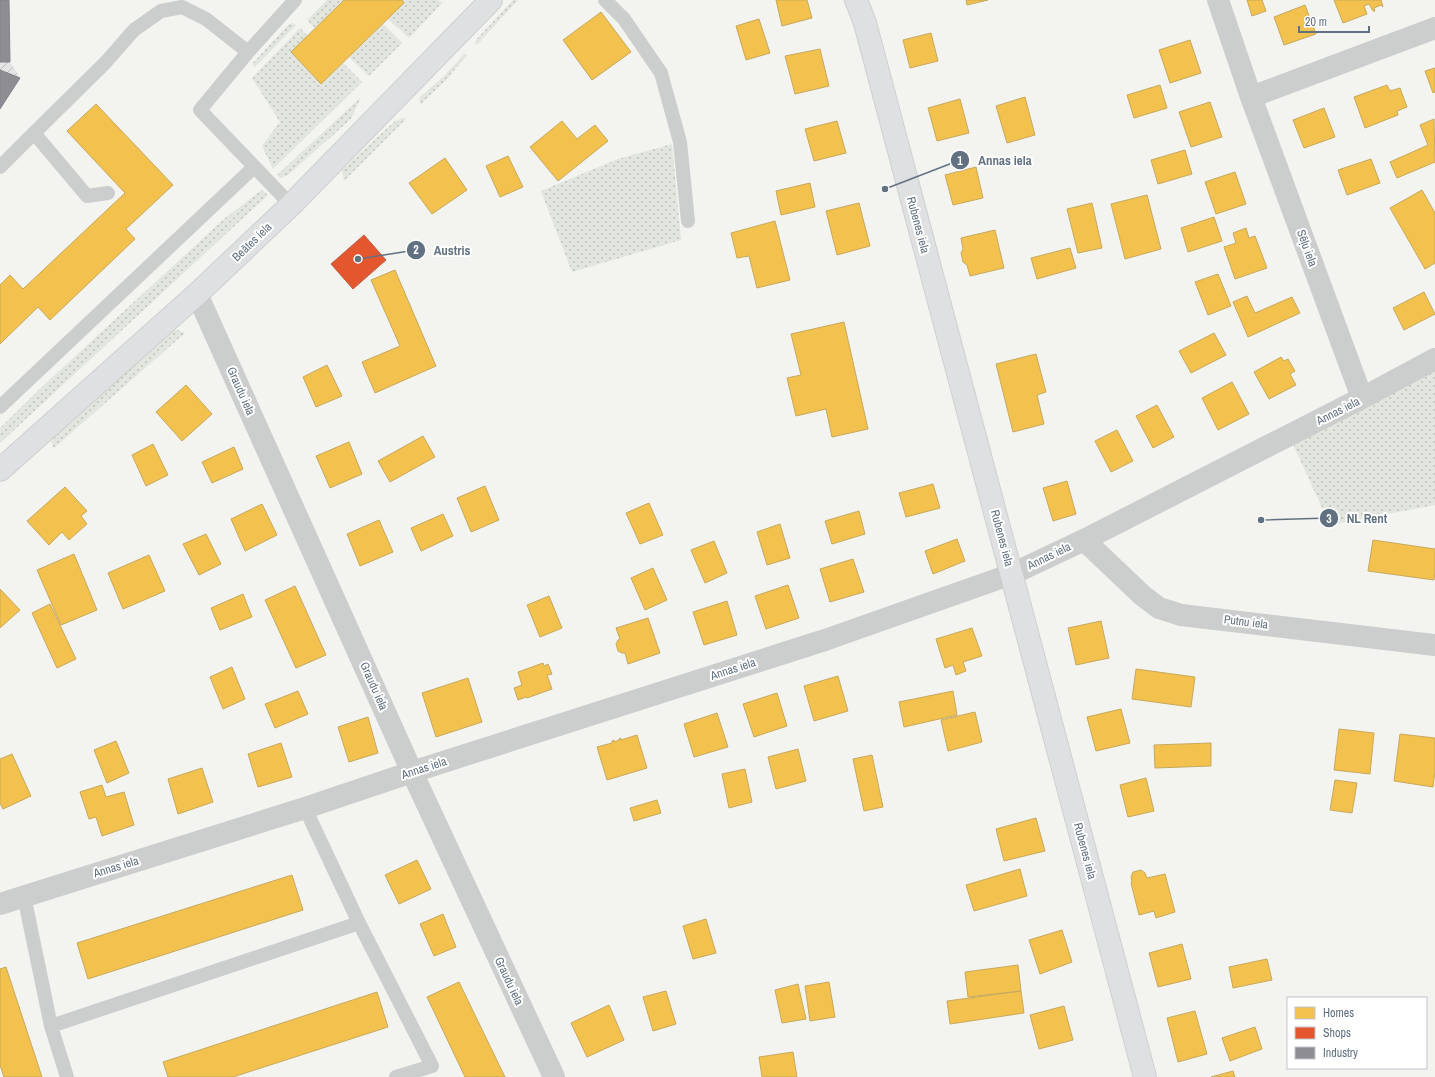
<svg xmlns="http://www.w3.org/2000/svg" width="1435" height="1077" font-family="'Archivo Narrow',sans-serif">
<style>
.industrial{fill:url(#industrial-furrows)}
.grass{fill:url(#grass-dots)}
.homes{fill:#f2c14e;stroke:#c7a95d}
.shops{fill:#e4572e;stroke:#bd5f47}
.industry{fill:#8d8d92;stroke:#80858d}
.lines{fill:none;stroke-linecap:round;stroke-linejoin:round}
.secondary-casing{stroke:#cecfcf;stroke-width:24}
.lane{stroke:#cccdcd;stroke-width:14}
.street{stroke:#cccdcd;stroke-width:22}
.secondary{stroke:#dfe0e1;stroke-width:22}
.labels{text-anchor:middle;stroke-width:4;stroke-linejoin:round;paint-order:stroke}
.street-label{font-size:12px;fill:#627181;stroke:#fff}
.leader{fill:none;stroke:#627181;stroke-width:1.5}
.callout-dot{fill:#627181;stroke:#fff;stroke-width:1.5}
.mark-label{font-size:12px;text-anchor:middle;font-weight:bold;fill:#fff}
.callout-label{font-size:13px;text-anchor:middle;font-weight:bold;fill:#627181;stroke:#fff;stroke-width:4;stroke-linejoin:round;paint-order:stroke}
</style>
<defs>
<pattern id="industrial-furrows" width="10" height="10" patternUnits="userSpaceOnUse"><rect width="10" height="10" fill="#e3e4e3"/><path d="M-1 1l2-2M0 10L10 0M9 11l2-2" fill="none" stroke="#bbbdbd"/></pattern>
<pattern id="grass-dots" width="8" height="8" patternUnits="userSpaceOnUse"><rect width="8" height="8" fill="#e2e6de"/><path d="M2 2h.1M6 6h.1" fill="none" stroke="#bbbfb9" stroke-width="1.8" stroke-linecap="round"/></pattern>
</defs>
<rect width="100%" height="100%" fill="#f3f3f0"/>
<path class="industrial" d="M0,0H9L10,62L20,78L0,109Z"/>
<path class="grass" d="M327,0H344L315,28L307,20Z
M402,0H438L442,3L409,38L388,19L404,3Z
M513,0H518L477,45L475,42L477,39Z
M292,23L296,25L255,67L252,65L253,63L288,25Z
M383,24L402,43L369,76L349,57Z
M300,28L308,36L291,52L321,84L343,63L362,82L273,169L262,146L280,122L252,78Z
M464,54H468L446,80L421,104L419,101L420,97L443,77Z
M361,97L351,119L288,175L280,178L277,175Z
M402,118L406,119L344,181L342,170L395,121Z
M672,144L681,240L572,272L541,191L618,159Z
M262,190L268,195L0,443V428L45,384L224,219Z
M172,330H178L185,333L54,448L51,442L55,436L166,332Z
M1435,370V505L1330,525L1292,442Z"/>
<path class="homes" d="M344,0H402L404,3L321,84L291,52Z
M776,0H807L812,18L782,26Z
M966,0H988L967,5Z
M1247,0H1262L1266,11L1252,16Z
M1334,0H1381L1383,7L1381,5L1374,8L1375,11H1373L1369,4L1364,6L1367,14L1343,23Z
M1305,5L1316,34L1284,45L1274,17Z
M601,12L631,52L592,80L563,40Z
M759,19L770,53L746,60L736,26Z
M931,33L938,61L910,68L903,40Z
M1190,40L1201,73L1170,83L1159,50Z
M820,49L829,86L795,94L785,56Z
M1435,68V92L1433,93L1425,71Z
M1160,85L1167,108L1134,118L1127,95Z
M1387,85L1390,91L1400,88L1407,107L1397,111L1398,115L1365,128L1354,97Z
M1025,97L1035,135L1007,143L996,106Z
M960,99L969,133L937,141L928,108Z
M1210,102L1222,137L1191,147L1179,112Z
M96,104L173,185L126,229L135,239L50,320L38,307L0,344V285L10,275L23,289L125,193L67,131Z
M1324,108L1335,137L1304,148L1293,120Z
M1434,119L1435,162L1397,178L1390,162L1428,145L1420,125Z
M562,121L577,139L595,125L608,141L558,181L530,147Z
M837,121L846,153L814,161L805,129Z
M1185,150L1192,174L1158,184L1151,160Z
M508,156L523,187L500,197L486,166Z
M445,158L467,190L432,214L409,183Z
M1371,159L1380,183L1347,195L1338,170Z
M976,167L983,198L953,205L945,175Z
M1235,172L1246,204L1216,214L1205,182Z
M810,183L815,207L781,215L776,191Z
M1422,190L1435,213V263L1425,269L1390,208Z
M1147,195L1161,249L1125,259L1111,204Z
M859,203L870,246L837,255L826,211Z
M1092,203L1102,248L1078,253L1067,209Z
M1214,217L1222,241L1188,252L1181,228Z
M775,221L790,280L757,288L749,256L737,258L731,233Z
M1246,228L1249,238L1255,236L1267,268L1235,279L1224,247L1236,243L1233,233Z
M995,230L1004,268L970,276L967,265L963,262L961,253L963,249L961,238Z
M1070,248L1076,268L1037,279L1031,258Z
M395,270L436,366L375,393L362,362L400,346L371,280Z
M1218,274L1231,306L1208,315L1195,282Z
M1424,292L1435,314L1404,330L1393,308Z
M1247,296L1255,313L1292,297L1300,313L1248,337L1233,302Z
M844,322L868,429L832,437L826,409L796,416L787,378L801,375L791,334Z
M1214,333L1226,355L1191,373L1179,351Z
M1036,354L1046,392L1037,395L1044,424L1013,432L996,364Z
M1281,357L1284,361L1288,359L1295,371L1290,374L1296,385L1269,399L1254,372Z
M327,365L342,396L316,407L303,377Z
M1232,382L1249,414L1218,430L1202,398Z
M186,385L212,414L182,441L156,412Z
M1157,405L1174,437L1153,448L1136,416Z
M1117,430L1133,461L1111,472L1095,441Z
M423,436L435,457L390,482L378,461Z
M349,442L362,474L330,488L316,456Z
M153,444L168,475L146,486L132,455Z
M234,447L243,469L212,483L202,462Z
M1067,481L1076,514L1053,521L1043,488Z
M933,484L940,508L906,517L899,493Z
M485,486L499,520L471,532L457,498Z
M65,487L87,511L81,516L87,524L69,540L62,532L49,545L27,521Z
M649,503L663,535L640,544L626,513Z
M262,504L277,535L245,551L231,519Z
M859,511L865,534L832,544L825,521Z
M443,514L453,536L421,551L411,528Z
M379,520L393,552L360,566L347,534Z
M780,524L790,558L767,565L757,532Z
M206,534L221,564L199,575L183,544Z
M957,539L965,561L933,574L925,551Z
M1373,540L1435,549V571L1434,580L1368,571Z
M714,541L727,573L705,583L691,550Z
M74,554L97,610L61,625L37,570Z
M149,555L165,591L123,609L108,573Z
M853,559L864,592L830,602L820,569Z
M653,568L667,600L645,610L631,578Z
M788,585L799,618L766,629L755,596Z
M295,586L326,655L296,668L265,600Z
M0,589L20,610L0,628Z
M243,594L252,617L220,630L211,608Z
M549,596L562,628L540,637L527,605Z
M727,601L737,635L704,645L693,612Z
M50,604L76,659L57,668L32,613Z
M648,618L660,653L628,664L625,653H622L618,651L616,644L618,640L620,639L616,628Z
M1101,621L1109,658L1076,665L1068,628Z
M972,628L982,656L963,662L966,671L956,675L953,665L945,668L936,639Z
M543,663L544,666L548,664L552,674L547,675L552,689L527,698L526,697L518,700L514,688L522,685L518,672Z
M232,667L245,699L223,709L210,677Z
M1136,669L1195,677L1191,707L1132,699Z
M838,676L848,711L814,721L804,686Z
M468,678L482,722L436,737L422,693Z
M298,691L308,714L275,728L265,704Z
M953,691L957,715L904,727L899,702Z
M777,693L787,726L754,737L743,704Z
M1121,709L1130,743L1096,751L1087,717Z
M975,712L982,742L948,751L941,720Z
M717,713L728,747L694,757L684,724Z
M368,717L378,753L349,762L338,727Z
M1339,729L1374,733L1370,774L1334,770Z
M1400,734L1435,738V771L1433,787L1394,781Z
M637,735L647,768L607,780L597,747L612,743V741L614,740V742L619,740V739L621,738V740Z
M116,741L129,773L107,783L94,750Z
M281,743L292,777L258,787L248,754Z
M1211,743V766L1155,768L1154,745Z
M798,749L806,781L776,789L768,757Z
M12,754L31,796L3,809L0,803V759Z
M872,755L883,807L864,811L853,759Z
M202,768L213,802L178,814L168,779Z
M745,769L752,802L729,808L722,774Z
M1146,778L1154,811L1128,817L1120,785Z
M1335,780L1357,783L1352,813L1330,810Z
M102,785L106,797L124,792L134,825L102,836L96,817L89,819L80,792Z
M657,800L661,813L634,821L630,808Z
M1036,818L1045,851L1004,861L996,829Z
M417,860L431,889L399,904L385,875Z
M1020,869L1027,896L974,911L966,885Z
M1141,870L1145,873L1147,878L1165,874L1175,912L1156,918L1154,911L1139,915L1131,883L1132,882L1131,877L1133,872Z
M292,875L303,910L88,979L77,943Z
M443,914L456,947L434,956L420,924Z
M706,919L716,953L693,959L683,926Z
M1062,930L1072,962L1040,974L1029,940Z
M1182,944L1191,979L1158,987L1149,953Z
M1267,959L1272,980L1233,988L1229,967Z
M1018,965L1021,991L968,997L965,972Z
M6,967L42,1077H4L0,1065V969Z
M459,982L505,1077H465L427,997Z
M829,982L835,1017L810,1021L805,986Z
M798,984L806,1019L782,1023L775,990Z
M666,991L676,1024L653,1031L643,997Z
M1021,991L1024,1013L950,1024L947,1001Z
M377,992L388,1027L233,1077H168L163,1062Z
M609,1005L624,1040L587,1057L571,1023Z
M1064,1006L1073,1040L1039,1049L1030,1015Z
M1195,1011L1207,1054L1178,1062L1167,1018Z
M1255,1027L1262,1049L1230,1061L1222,1038Z
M793,1052L797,1077H762L759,1057Z
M1233,1071L1235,1077H1211Z"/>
<path class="shops" d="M364,235L386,260L353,289L331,264Z"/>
<path class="industry" d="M0,0H9L10,62H0Z
M0,70L20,78L0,109Z"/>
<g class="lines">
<defs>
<path id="secondary" d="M856,0L865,23L1145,1077
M0,470L197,294L291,205L491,0"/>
</defs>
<use href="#secondary" class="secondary-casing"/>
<path class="lane" d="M605,0L624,19L661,73L680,142L688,221
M0,167L34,133
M108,193L87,196L34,133L105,63L134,30L161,11L182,7L206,19L248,52
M291,205L200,110L248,52L295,0
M0,407L254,167
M305,808L359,923L432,1066L396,1077
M24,896L51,1026L67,1077
M51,1026L359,923"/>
<path class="street" d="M1218,0L1251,97L1362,398
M1251,97L1435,28
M197,294L412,772L554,1077
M1084,540L1143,596L1159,608L1181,615L1435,645
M0,904L305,808L412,772L825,640L1012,574L1084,540L1362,398L1435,359"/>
<use href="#secondary" class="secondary"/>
</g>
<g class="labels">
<g class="street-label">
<text transform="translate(918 225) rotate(75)" y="4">Rubenes iela</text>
<text transform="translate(252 242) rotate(-44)" y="4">Beātes iela</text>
<text transform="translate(1307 248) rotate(70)" y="4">Sēļu iela</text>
<text transform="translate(241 391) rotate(66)" y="4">Graudu iela</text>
<text transform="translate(1338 411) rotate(-27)" y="4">Annas iela</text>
<text transform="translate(1002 538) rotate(75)" y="4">Rubenes iela</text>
<text transform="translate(1049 556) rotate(-26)" y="4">Annas iela</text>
<text transform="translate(1246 622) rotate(7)" y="4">Putnu iela</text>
<text transform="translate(733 669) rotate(-18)" y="4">Annas iela</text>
<text transform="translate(374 686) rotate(66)" y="4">Graudu iela</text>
<text transform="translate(424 768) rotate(-18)" y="4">Annas iela</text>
<text transform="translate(1085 851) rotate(75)" y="4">Rubenes iela</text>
<text transform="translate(116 867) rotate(-17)" y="4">Annas iela</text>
<text transform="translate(509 981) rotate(65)" y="4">Graudu iela</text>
</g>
</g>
<path class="leader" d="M885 189L960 160M358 259L416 250M1261 520L1329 518"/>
<g class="callout-dot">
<circle cx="885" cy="189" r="4"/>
<circle cx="358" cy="259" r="4"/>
<circle cx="1261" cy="520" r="4"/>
<circle cx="960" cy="160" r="10"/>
<circle cx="416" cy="250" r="10"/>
<circle cx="1329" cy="518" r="10"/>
</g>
<g class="mark-label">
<text x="960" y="165">1</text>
<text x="416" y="254">2</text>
<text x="1329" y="523">3</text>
</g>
<g class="callout-label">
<text x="1005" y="165">Annas iela</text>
<text x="452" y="255">Austris</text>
<text x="1367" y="523">NL Rent</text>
</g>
<rect x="1287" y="997" width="140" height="72" fill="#ffffff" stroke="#c0c6cd"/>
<rect x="1295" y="1007" width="20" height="12" fill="#f2c14e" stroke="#c0c6cd"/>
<text x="1323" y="1017" font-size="12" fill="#627181">Homes</text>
<rect x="1295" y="1027" width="20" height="12" fill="#e4572e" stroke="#c0c6cd"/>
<text x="1323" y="1037" font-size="12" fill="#627181">Shops</text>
<rect x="1295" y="1047" width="20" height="12" fill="#8d8d92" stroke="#c0c6cd"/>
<text x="1323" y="1057" font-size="12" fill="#627181">Industry</text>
<path d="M1299 26v6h70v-6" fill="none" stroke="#627181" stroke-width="2"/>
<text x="1305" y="26" font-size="12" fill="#627181" stroke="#ffffff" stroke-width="3" paint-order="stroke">20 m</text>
</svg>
